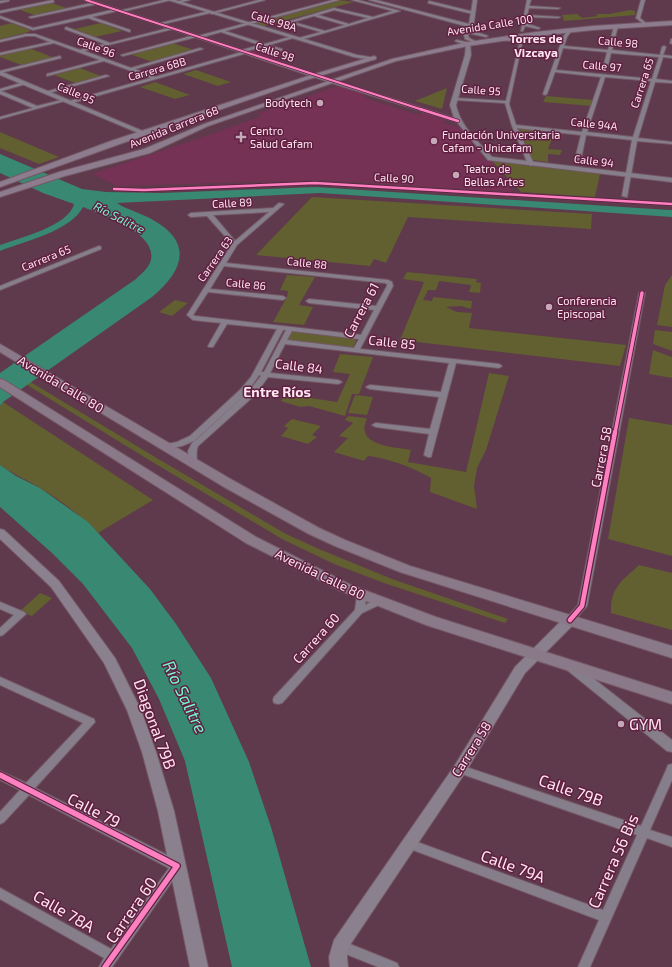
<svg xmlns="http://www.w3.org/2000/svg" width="672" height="967" font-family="'Exo 2',sans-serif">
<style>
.built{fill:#763255}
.green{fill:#625f30}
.water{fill:#388872}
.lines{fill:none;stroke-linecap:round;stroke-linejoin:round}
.minor-casing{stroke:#755866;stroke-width:2}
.tertiary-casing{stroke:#755866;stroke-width:2}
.secondary-casing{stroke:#755866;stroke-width:2}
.primary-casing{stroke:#755866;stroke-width:2}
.trunk-casing{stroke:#755866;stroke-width:2}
.minor{fill:#867f8b;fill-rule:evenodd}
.tertiary{fill:#867f8b;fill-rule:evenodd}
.secondary{fill:#8b808d;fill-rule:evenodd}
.primary{fill:#8c7c8d;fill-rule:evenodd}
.trunk{fill:#8a7989;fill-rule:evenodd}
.cycleway-far4-casing{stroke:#612042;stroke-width:3.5}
.cycleway-far3-casing{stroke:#612042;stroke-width:4}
.cycleway-far2-casing{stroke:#612042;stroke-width:5.5}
.cycleway-far1-casing{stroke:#612042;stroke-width:7}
.cycleway-casing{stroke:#612042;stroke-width:8}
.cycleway-far4{stroke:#ff80c0;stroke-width:2}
.cycleway-far3{stroke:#ff80c0;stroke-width:2.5}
.cycleway-far2{stroke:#ff80c0;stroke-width:3.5}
.cycleway-far1{stroke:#ff80c0;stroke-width:4.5}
.cycleway{stroke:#ff80c0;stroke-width:5.5}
.poi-dot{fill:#c6a9b6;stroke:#612042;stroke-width:1.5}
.labels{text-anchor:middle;stroke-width:3;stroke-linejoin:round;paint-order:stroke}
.far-street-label{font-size:11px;fill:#fee5ef;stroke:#612042}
.far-poi-label{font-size:11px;fill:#fee5ef;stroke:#612042;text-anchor:start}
.far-neighbourhood-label{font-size:12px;font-weight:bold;fill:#fee5ef;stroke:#612042}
.far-water-label{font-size:12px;font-style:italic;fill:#78f6d0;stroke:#612042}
.street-label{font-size:13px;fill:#fee5ef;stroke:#612042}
.neighbourhood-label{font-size:14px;font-weight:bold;fill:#fee5ef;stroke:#612042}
.near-street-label{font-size:16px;fill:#fee5ef;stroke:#612042}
.near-poi-label{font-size:16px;fill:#fee5ef;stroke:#612042;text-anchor:start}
.near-water-label{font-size:17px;font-style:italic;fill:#78f6d0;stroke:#612042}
</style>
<rect width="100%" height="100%" fill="#5e3a4c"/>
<path class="built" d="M266,47L290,55L273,60L248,52Z
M335,87H342L362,93L365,98L418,115L423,113L446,120L442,123L462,128L485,160L492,162L513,192L318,180L118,186L92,174L212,134L262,116L257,114Z"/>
<path class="green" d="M339,0L354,2L264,26L253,23Z
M49,2L69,9L37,16L17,9Z
M630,10L635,11V15L564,21L562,15L577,14L582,18L598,16L595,14H609Z
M11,23L30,30L29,32L0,39V26Z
M101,23L122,31L95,37L74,29Z
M172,43L194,50L152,62L130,54Z
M29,48L55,58L24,66L0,57V55Z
M80,68L101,76L75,83L54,75Z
M196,70L231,82L218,86L183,74Z
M155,82L190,95L175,99L140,87Z
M447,88L442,109L415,101Z
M546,96L594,100L592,106L543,102Z
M517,127L548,131V138L552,139L548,149L562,150L560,155L548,154V162L532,160Z
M0,132L59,157L39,164L0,148Z
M492,161L600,174L595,197L521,192Z
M312,197L592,214L591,229L408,217L386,263L374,259L370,266L256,255Z
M407,272L477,279L476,282L481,283L480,293L469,292L471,285L439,281L436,290H428L423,300L432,301L433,297L472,301L471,309L461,306L446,307L457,312L472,313L469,328L626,345L620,366L400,340L424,282L403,279Z
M287,275L315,277L299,305L313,307L304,325L273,322L287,297L288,291L280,290Z
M672,275V327L657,325L665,285Z
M175,300L188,303L172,316L159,312Z
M655,330L672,332V351L653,344Z
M291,331L294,332L357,338L353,348L287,341Z
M653,350L672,357V378L649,374Z
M340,354L373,357L359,394H352L345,416L309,406L300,407L281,401L285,394L337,402L350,374L333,372Z
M489,373L509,376L486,450L477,468L474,486L477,509L430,492L431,478C411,467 391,459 368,456L364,461L334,452L348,438L339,436L353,423L345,420L348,416L366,418L367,419C354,446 395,447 411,450L408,462L466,472Z
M24,378L160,460L286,534L319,549L392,579L508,619L505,623L384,583L334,564L282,539L149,460L19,380Z
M355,395L373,397L367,415L348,413Z
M3,402L153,500L98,533C82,516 60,500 40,488C27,480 13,474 0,465V406Z
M629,418L672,425V556L608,539Z
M292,419L321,426L312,435L317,437L308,444L281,436L288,428L284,426Z
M639,565L672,573V630L611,613C610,587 622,581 639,565Z
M40,593L52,598L32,616L20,611Z"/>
<path class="water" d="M0,154L82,189L106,192L161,193L316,187L669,210H672V217L320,193L117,203C127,210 142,213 153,220C194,243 183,271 152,297L3,402L0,406V373L136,279C142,273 150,267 151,259C156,232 102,215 83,207C71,231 25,241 0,251V245C19,238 69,226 74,204L43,193L0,173Z
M0,465L16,476L40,488L88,522L150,589L176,624L211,678L249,762L271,827L311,967H232L185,761L159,699L132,648L83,584L52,553L0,507Z"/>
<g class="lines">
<defs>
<path id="minor" d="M53,0L54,2L0,13V11Z
M164,0H171L121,12L119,11Z
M183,0H190L178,3L176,2Z
M259,0H265L212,14L210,13Z
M333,0H339L225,31L265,44L293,36V38L269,45L282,49V51L265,46L247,51V53L72,103H70V101L151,78L104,61L47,76V74L100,60L54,43L0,55V53L50,42L35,36H26L0,42V40L26,34H35L80,50L105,44L65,29L66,27L110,43L173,27V29L84,51L131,68L200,48L203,49L135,69L155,77L242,52V50L260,45L221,32L199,38L198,36Z
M352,0H358L400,11L300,40L299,38L321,32L287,22L334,8L373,17L393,11ZM334,10L368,18L349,24L318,15ZM314,16L345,25L325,31L293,22Z
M527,0H531L529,6L560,8L558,9L529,8L527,15L560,17L558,18L527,17L525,23L540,28L538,29L525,26L523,31H521Z
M429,1L474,12L475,13L473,14L428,3Z
M96,2L97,4L31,18L29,17Z
M116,9L117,11L92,17L130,30V32L88,18L33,30L0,18V16L33,28Z
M209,11L210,13L159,25L157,24Z
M616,25L618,26L612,50L660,55L662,47L664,46L666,47L663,55L672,56V58L663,57L656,79L672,81V83L655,82L638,138L672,142V144L637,141L627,197L622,196L632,140L586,135L581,159L578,161L575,159L581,135L517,128L534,164L531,166L528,164L512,126L505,103L455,100L453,99L455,98L506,101L519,45L514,41L498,40L512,39L520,41L521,35L524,34L509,104L516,125L582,132L601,77L555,72L547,94L545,95L543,94L563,37L569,29L572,30L567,37L564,46L608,50L614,26ZM563,48L607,52L604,65L606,66L608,65L611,53L659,57L652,79L556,70ZM605,77L651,81L633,137L587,132Z
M195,35L196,37L123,56L121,55Z
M671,39H672V44L670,43Z
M60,56L61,58L0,73V71Z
M106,75L109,76L49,93L45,92Z
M24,82H26V84L1,91L37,106L66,99L68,100L0,119V117L33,108L0,94V89Z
M279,203L284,204L237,245L226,263L388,280L392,282L393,286L360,349L499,364L502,366L499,368L456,363L431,457H428L424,455L429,434L376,427L372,425L376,423L430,429L439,397L370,389L366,387L370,385L441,392L449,363L285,344L270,373L338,380L342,382L338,384L268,377L255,395L198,446C195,453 198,459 196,465H190L188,451L192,443L249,391L261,376L259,375L247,393L196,440L182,446L166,449L162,447L163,445L177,442L190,436L241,389L251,377L277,329L227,324L213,347H209L208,346L221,323L193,320L187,315L232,244L207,216L191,217L188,215L191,213L273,208ZM269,212L235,241L213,215ZM224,266L385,283L387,284V286L376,306L309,299L306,301L309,303L374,310L361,335L195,316L193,315L208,292L283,300L286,298L283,296L210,289ZM283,330H286L264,372H261ZM292,331L359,339L354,348L287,340Z
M99,246L101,247V249L0,290V286Z
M642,291L645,293L587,606L573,622H567L565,620L578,605L639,293Z
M362,592L365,593L367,595L365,605L375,600H381L383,602L381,604L362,613L282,703L278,704L274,703L273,700L274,697L355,610L357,595L359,593Z
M0,602L24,612L26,614L3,635L0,636V628L14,615L0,609Z
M0,677L94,719L95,722L35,788L181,862L183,866L112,967H99L104,958L0,899V888L111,949L169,868L29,795L4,822L0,824V812L20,790L0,780V771L26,783L83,723L0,685Z
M672,764V780L650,830L672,837V847L647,838L590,967H578L599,920L405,847L403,844L405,841L409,839L603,910L637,835L456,772L455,769L456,766L460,765L641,826L667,768L668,765Z
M340,940L397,963L399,967H378L336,950L334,946L336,942Z"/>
<path id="tertiary" d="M9,0V1L0,3V1Z
M84,0H90L342,83L454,118L450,105L465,55L466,45L455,41L457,40L470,43L471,55L456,105C460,126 478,141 492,157L672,178V182L488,160L457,122L338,85Z
M168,0H175L357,55L376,58L373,60L354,57Z
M369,0H376L469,24L473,0H477L473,29L476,32L488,36L486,37L472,34L471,32L468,35L469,38L477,42L475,43L465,39L464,35L469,27Z
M641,0H645L640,18L647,24L645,25L636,18Z
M0,71L145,132L146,133L141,134L0,75Z
M571,663L575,664L672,740V752L667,751L567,670L565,667L567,664Z"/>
<path id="secondary" d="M0,529L4,530L59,581L115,658L141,710L156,752L174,811L208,967H190L158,811L142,752L127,710L104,663L51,587L0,539Z
M570,616L575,617L576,620L575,623L525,673L465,773L348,948L347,957L348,967H330L329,957L334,940L455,765L515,667L565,617Z"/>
<path id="primary" d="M672,21V25L593,30L536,36L468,46L396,61L208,126L150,153L65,176L0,197V192L59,172L144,149L204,124L392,59L468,42L536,32L593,26Z
M374,56L376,57V59L306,80L117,145L0,187V182L111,141L302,78Z"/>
<path id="trunk" d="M0,344L234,481L319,528L345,540L410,566L672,646V658L400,572L335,546L309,534L224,487L0,352Z
M0,379L4,380L256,537L351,585L436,617L672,692V704L426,625L341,591L246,543L0,387Z"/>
</defs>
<use href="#minor" class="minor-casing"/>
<use href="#tertiary" class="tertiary-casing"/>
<use href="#secondary" class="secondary-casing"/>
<use href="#primary" class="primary-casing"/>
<use href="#trunk" class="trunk-casing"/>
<use href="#minor" class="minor"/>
<use href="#tertiary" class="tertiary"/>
<use href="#secondary" class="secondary"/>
<use href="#primary" class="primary"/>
<use href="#trunk" class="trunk"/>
<defs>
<path id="cycleway-far4" d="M86,0L423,110"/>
<path id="cycleway-far3" d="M420,109L458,121
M114,189L144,190L315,183L672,204"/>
<path id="cycleway-far2" d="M615,433L642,293"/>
<path id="cycleway-far1" d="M570,620L582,606L615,432"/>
<path id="cycleway" d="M0,775L177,866L105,967"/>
</defs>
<use href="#cycleway-far4" class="cycleway-far4-casing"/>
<use href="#cycleway-far3" class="cycleway-far3-casing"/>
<use href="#cycleway-far2" class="cycleway-far2-casing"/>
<use href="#cycleway-far1" class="cycleway-far1-casing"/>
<use href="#cycleway" class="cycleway-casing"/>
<use href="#cycleway-far4" class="cycleway-far4"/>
<use href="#cycleway-far3" class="cycleway-far3"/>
<use href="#cycleway-far2" class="cycleway-far2"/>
<use href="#cycleway-far1" class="cycleway-far1"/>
<use href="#cycleway" class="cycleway"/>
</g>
<g class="poi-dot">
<circle cx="320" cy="103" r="4"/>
<path d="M239 131h4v4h4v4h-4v4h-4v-4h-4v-4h4z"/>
<circle cx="434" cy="141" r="4"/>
<circle cx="456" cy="175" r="4"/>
<circle cx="549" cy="307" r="4"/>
<circle cx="621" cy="724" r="4"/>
</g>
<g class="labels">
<g class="far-street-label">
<text transform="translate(274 21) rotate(17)" y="4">Calle 98A</text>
<text transform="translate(490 25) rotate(-9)" y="4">Avenida Calle 100</text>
<text transform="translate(618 42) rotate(5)" y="4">Calle 98</text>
<text transform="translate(96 47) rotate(20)" y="4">Calle 96</text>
<text transform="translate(275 52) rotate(18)" y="4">Calle 98</text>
<text transform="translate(602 66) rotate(5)" y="4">Calle 97</text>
<text transform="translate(157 69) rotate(-16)" y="4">Carrera 68B</text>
<text transform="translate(642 83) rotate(-72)" y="4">Carrera 65</text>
<text transform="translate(481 90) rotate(4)" y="4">Calle 95</text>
<text transform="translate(76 93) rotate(23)" y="4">Calle 95</text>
<text transform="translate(594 124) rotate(6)" y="4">Calle 94A</text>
<text transform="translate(174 127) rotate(-22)" y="4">Avenida Carrera 68</text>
<text transform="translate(594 161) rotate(7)" y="4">Calle 94</text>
<text transform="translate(394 178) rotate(3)" y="4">Calle 90</text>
<text transform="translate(232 203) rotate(-3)" y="4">Calle 89</text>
<text transform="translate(46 258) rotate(-22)" y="4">Carrera 65</text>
<text transform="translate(215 259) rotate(-55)" y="4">Carrera 63</text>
<text transform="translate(307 263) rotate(6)" y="4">Calle 88</text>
<text transform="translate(246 284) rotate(6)" y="4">Calle 86</text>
</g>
<g class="far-poi-label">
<text x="312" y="107" text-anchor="end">Bodytech</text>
<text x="250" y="135">Centro<tspan x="250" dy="13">Salud Cafam</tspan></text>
<text x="442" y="139">Fundación Universitaria<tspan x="442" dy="13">Cafam - Unicafam</tspan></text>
<text x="464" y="173">Teatro de<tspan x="464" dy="13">Bellas Artes</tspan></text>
<text x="557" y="305">Conferencia<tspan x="557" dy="13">Episcopal</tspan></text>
</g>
<g class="far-neighbourhood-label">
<text x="536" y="43">Torres de<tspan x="536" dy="14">Vizcaya</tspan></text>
</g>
<g class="far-water-label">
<text transform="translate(119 218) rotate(27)" y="4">Río Salitre</text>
</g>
<g class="street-label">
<text transform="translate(361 310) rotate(-62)" y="5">Carrera 61</text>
<text transform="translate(392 342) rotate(6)" y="5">Calle 85</text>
<text transform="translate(299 366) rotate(7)" y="5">Calle 84</text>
<text transform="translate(61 384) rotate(31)" y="5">Avenida Calle 80</text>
<text transform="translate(601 457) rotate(-79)" y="5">Carrera 58</text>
<text transform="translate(320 574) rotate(26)" y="5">Avenida Calle 80</text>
<text transform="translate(316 638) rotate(-48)" y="5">Carrera 60</text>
<text transform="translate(471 749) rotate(-58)" y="5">Carrera 58</text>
</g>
<g class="neighbourhood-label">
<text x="277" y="397">Entre Ríos</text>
</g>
<g class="near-street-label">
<text transform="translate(155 724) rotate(70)" y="6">Diagonal 79B</text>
<text transform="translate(571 790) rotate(19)" y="6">Calle 79B</text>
<text transform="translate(94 810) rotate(27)" y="6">Calle 79</text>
<text transform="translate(613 861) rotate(-66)" y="6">Carrera 56 Bis</text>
<text transform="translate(513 866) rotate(20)" y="6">Calle 79A</text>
<text transform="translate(131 910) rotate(-55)" y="6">Carrera 60</text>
<text transform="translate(64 911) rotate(30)" y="6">Calle 78A</text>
</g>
<g class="near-poi-label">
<text x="629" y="730">GYM</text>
</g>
<g class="near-water-label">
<text transform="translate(185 697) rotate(64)" y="6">Río Salitre</text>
</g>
</g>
</svg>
